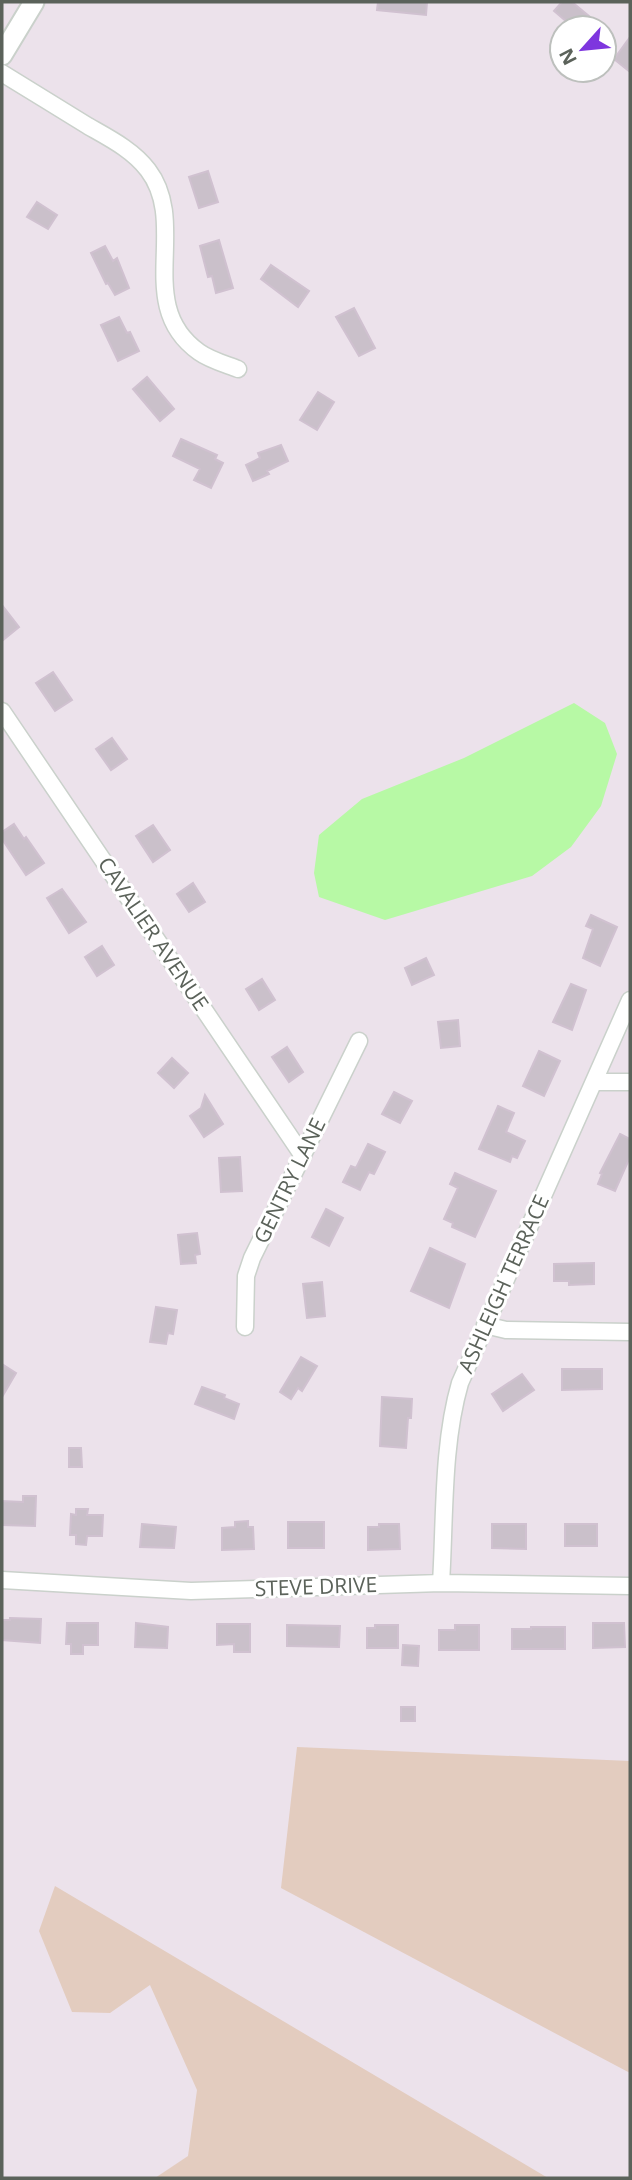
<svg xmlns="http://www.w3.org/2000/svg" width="632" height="2180" font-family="'Open Sans',sans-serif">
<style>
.green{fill:#e3ccbf}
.water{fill:#b7f9a5}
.building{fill:#cac0ca;stroke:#d0c1d0;stroke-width:2}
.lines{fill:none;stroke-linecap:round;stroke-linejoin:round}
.minor-casing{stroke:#cad1cb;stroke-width:19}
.tertiary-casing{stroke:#cad1cb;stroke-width:23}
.minor{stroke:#fff;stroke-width:16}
.tertiary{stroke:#fff;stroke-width:19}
.labels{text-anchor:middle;stroke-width:6;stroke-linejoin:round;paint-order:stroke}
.street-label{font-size:21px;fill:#5b625a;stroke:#fff}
</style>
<rect width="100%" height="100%" fill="#ece2eb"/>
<path class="green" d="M297,1747L630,1761V2073L281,1888Z
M55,1886L548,2178H155L188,2156L197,2090L150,1985L110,2013L72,2012L39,1931Z"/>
<path class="water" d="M574,703L605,723L617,754L601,806L571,847L532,876L385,920L319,897L314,873L319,835L362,799L464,758Z"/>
<path class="building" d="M378,2H427L426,15L377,10Z
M562,2H572L589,16L586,19L597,28H574L554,11Z
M630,37V72L614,59Z
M208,171L218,202L199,208L189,177Z
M37,202L57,215L48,229L27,217Z
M219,240L233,288L216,293L212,276L208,277L200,246Z
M105,246L113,261L117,258L129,288L115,295L108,283L106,284L91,253Z
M271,265L309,291L298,307L261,279Z
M354,308L375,348L359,356L336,317Z
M119,317L127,333L130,332L139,351L118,361L101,325Z
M147,377L174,409L160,421L133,389Z
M318,392L334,402L317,430L300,420Z
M181,439L217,455L215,459L223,463L211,488L194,480L200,469L173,456Z
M281,445L288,461L267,471L269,474L253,481L246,465L260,458L258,453Z
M2,605L19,627L2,641Z
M53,672L72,700L55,711L36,683Z
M112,738L127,759L111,770L96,749Z
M14,824L24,839L26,837L44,863L26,875L2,839V832Z
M153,825L170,850L153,862L136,836Z
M193,883L205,902L189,912L177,894Z
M62,889L86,922L69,933L47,898Z
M591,915L617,927L600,966L583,958L593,929L586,926Z
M102,946L114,965L97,976L85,957Z
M426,958L434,975L412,985L405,968Z
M262,979L275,1000L259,1010L246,989Z
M571,984L586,990L572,1030L553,1022Z
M458,1020L460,1046L441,1048L438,1022Z
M287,1047L303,1072L289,1082L272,1057Z
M539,1051L560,1061L544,1096L523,1086Z
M172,1058L188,1073L174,1088L158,1073Z
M394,1092L412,1101L400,1123L382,1114Z
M205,1095L223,1124L204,1137L190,1116L201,1108Z
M498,1106L514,1113L506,1132L525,1141L517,1158L512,1156L510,1162L479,1149Z
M620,1134L630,1139V1157L615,1191L598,1184L602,1174L600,1173Z
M368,1144L385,1152L374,1174L369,1172L360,1190L343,1182L351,1166L356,1168Z
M240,1157L242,1191L221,1192L219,1158Z
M455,1173L496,1191L475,1237L452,1227L453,1223L444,1219L458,1188L450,1184Z
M326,1209L343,1218L329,1246L312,1237Z
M197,1233L200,1254L195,1255L196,1263L181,1264L178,1235Z
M430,1248L465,1264L449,1308L411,1291Z
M594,1263V1284L569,1285V1281H554V1264Z
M322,1282L325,1316L307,1318L303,1284Z
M156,1307L177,1310L173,1334L168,1333L166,1344L150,1342Z
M301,1357L317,1366L302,1391L298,1388L291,1399L280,1392Z
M2,1364L16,1373L2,1397Z
M562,1369H602V1389L562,1390Z
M522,1374L534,1390L503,1411L492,1394Z
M202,1387L225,1395L224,1398L239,1404L234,1419L195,1404Z
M382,1397L412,1399L411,1418H408L406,1448L380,1446Z
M69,1448H81L82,1467H69Z
M23,1496H36L35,1526L2,1525V1501L23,1502Z
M76,1509H88L87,1515H103L102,1536H87L86,1545L76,1544V1535H70L71,1514L76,1515Z
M248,1521V1527H253L254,1549L222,1550V1528L235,1527V1522Z
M288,1522H324V1548H288Z
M142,1524L176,1527L174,1548L140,1547Z
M379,1524H399L400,1549L368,1550V1527H379Z
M492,1524H526V1549L492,1548Z
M565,1524H597V1546H565Z
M10,1618L41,1619L40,1643L2,1640V1620H10Z
M67,1623H98V1645H83V1654H71V1644H66Z
M136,1623L168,1627L167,1648L135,1647Z
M593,1623H624L625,1647L593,1648Z
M217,1624H250V1652H234V1644L217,1645Z
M287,1625L340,1626L339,1647L287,1646Z
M375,1625H398V1648H367V1628H375Z
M455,1625H479V1650H439V1630H455Z
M531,1627H565V1649H512V1629H531Z
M403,1645L419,1646L418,1666L402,1665Z
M401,1707H415V1721H401Z"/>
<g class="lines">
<defs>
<path id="minor" d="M2,73C31,91 59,108 88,126C109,138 133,150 148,170C190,225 133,305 199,352C210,360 225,364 238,369
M2,711L303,1156
M594,1082H630
M485,1325L506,1330L630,1332
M245,1327L246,1276L252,1258L359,1041
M2,1580L191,1591L441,1583L630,1586
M441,1583C445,1519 442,1445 460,1383L630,1000"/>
<path id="tertiary" d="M2,55L34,2"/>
</defs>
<use href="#minor" class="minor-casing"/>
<use href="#tertiary" class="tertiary-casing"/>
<use href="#minor" class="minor"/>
<use href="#tertiary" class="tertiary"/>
</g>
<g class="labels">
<g class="street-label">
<text transform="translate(153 934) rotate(56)" y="7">CAVALIER AVENUE</text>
<text transform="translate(290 1181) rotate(-64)" y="7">GENTRY LANE</text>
<text transform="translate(504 1284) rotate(-66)" y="7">ASHLEIGH TERRACE</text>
<text transform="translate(316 1587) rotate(-2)" y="7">STEVE DRIVE</text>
</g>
</g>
<rect width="632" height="2180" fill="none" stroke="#5b625a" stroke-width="7"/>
<g transform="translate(583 49) rotate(243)"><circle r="33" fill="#ffffff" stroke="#bdc0bd" stroke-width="2"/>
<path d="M0-5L12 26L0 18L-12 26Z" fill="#7e36de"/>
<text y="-10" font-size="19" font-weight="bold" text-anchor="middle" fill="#5b625a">N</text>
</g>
</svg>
